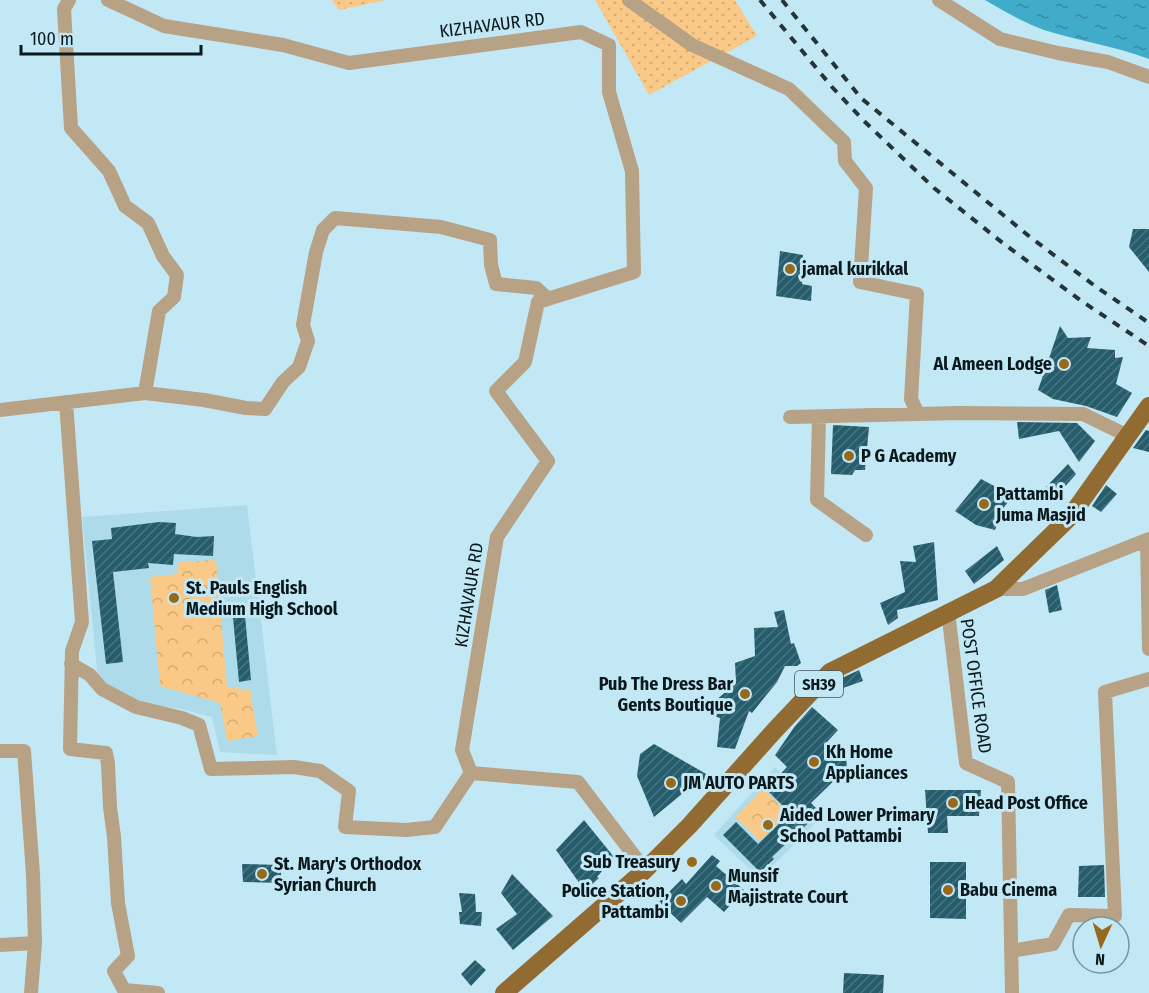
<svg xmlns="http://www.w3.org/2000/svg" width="1149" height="993" font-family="'Fira Sans Condensed',sans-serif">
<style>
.built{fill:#addbe9}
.grass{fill:url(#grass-dots)}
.park{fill:url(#park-crowns)}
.water{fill:url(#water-ripples)}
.building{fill:url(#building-hatch)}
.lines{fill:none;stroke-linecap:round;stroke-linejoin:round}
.minor{stroke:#b7a285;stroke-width:14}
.major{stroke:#926b32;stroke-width:18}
.rail{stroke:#24353a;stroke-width:4;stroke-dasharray:8 8;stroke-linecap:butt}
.poi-dot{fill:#99691b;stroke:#c3e8f5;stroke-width:2}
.labels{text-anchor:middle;stroke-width:6;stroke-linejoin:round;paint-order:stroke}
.shield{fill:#c3e8f5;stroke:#42575e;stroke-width:1.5}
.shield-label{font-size:16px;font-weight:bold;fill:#0b191d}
.street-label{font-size:18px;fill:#0b191d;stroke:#c3e8f5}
.poi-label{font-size:18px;font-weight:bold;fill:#0b191d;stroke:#c3e8f5;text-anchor:start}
</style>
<defs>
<pattern id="grass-dots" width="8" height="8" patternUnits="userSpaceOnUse" patternTransform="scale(1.5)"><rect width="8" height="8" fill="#fac987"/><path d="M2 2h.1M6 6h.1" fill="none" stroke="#d5ac74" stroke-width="1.8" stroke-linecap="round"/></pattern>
<pattern id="park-crowns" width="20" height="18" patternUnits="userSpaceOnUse" patternTransform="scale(1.5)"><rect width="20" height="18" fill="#fac987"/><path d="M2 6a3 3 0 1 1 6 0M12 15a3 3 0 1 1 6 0" fill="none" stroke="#d5ac74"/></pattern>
<pattern id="water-ripples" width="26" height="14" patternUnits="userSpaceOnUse" patternTransform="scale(1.5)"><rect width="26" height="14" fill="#41acca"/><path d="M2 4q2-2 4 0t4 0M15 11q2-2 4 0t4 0" fill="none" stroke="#358ba3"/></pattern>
<pattern id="building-hatch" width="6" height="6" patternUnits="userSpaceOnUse" patternTransform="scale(1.5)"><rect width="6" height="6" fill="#265d6d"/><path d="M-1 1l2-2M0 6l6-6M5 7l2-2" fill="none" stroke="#4a7480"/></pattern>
</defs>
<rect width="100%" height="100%" fill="#c3e8f5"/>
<path class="built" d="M247,505L277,755L220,752L212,717L181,709L144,704L98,679L82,517Z
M775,767L823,815L760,879L714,835Z"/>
<path class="grass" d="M332,0H386L339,10Z
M595,0H735L757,36L649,95Z"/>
<path class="park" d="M216,560L227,687L250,690L258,736L227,741L220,703L160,686L150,577L177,574L179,562Z
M763,789L788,813L760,841L735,817Z"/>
<path class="water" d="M985,0H1149V59C1115,46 1078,41 1044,30C1024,23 1004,11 985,0Z"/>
<path class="building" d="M1133,229H1149V272L1129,247Z
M780,251L803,255L802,284L812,286L811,301L776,296Z
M1060,326L1068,338L1091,337L1087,348L1115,350V358L1123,357L1116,384L1132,393L1117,417L1086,406L1053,399L1038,390Z
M1017,422L1077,423L1095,441L1079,462L1059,431L1019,439Z
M833,425L869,427L865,470H855L852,475L831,474Z
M1146,430L1149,431V452L1133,448Z
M1068,464L1076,474L1056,497L1046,487Z
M981,479L1013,496L1004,507L995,530L976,525L955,511Z
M1106,485L1117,494L1101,512L1092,506Z
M159,522L176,523L175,534L197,537L214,536L213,556L174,554L173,565L148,563L149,568L113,572L123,662L106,664L92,541L112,539L111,528Z
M934,542L938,600L897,610L898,618L888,625L880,603L905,592L900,561L916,562L913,546Z
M997,546L1004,560L974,584L965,571Z
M1057,585L1062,610L1049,613L1045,590Z
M244,605L251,680L239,682L232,607Z
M784,610L791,644L794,643L801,663L797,666H785L777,682L752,713L749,711L735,749L717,747L720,718L708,714L713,700L715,701L736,683L735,663L755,656L754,628L778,627L774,612Z
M859,670L863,681L843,688L842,678Z
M812,707L838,730L827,742L846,755L847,768L811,803L820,812L772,857L774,859L760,872L723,835L736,822L758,844L790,813L766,789L787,767L775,755L795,726Z
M654,744L708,775L695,790L688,789L654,817L637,776L640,754Z
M925,790H981L979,816H947L948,833H928Z
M584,820L614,857L597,877L599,878L585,891L556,850Z
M712,855L720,861L716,866L744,890L724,912L707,897L681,923L659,902L682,879L686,884Z
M930,862H966V919L930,918Z
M242,864L281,865V883L243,882Z
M1104,865L1105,897H1078L1079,866Z
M512,874L553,916L513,950L496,929L517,914L501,893Z
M459,893L475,894L476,912H482L481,926L460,924L459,912H462Z
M475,960L486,970L471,986L461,974Z
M844,973L884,975L883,993H843Z"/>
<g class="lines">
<path class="minor" d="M69,0L64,9L71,128L109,171L125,206L148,223L163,256L177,275L174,297L159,311L145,393
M108,0L164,26L283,45L349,63L581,32L609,45V92L632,171L634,272L538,302L525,362L496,391L548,461L497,537L462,750L471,773L578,782L645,870
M629,0L692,45L789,89L844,142L845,161L866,188L860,282L917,294L911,399L918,414
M939,0L1000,39L1058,53L1108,62L1149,77
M66,402L82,622L72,651L70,749L106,753L108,764L110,807L114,837L118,903L128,956L114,971L124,990L158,993
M0,410L145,393L204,400L246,408L265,409L283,382L299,367L308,341L303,325L316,252L323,230L335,218L441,227L490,240L491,265L496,284L536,288L548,299
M790,417L960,413L1083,414L1128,436
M819,417L817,500L866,535
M1147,540L1149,649
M996,589H1023L1149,539
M948,611L966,763L1008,782L1012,993
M71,664L90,675L102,689L136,707L182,718L199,725L211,769L294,767L320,771L349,791L345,827L406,830L435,827L471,773
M0,751H24L33,874L35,943L31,993
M0,945L35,943
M1011,951L1053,944L1069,915L1115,916L1105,692L1149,679"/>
<path class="major" d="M504,993L645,870L690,825L775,730L830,672L996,589L1070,517L1149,406"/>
<path class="rail" d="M760,0L832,87L864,121L934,188L1004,244L1083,302L1149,346
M782,0L861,98L1030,237L1095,286L1149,323"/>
</g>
<g class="poi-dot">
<circle cx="790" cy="269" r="6"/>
<circle cx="1064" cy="364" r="6"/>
<circle cx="849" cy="456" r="6"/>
<circle cx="984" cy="504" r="6"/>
<circle cx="174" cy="598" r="6"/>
<circle cx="745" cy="694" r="6"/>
<circle cx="814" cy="762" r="6"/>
<circle cx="671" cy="783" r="6"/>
<circle cx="953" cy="803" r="6"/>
<circle cx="768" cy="825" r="6"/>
<circle cx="692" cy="862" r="6"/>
<circle cx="262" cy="874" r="6"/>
<circle cx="716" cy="886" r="6"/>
<circle cx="948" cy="890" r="6"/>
<circle cx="681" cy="901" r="6"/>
</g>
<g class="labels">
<rect class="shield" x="795" y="671" width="48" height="26" rx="4.5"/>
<g class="shield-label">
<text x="819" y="690">SH39</text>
</g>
<g class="street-label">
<text transform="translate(492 25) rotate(-7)" y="6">KIZHAVAUR RD</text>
<text transform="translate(469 595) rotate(-81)" y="6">KIZHAVAUR RD</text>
<text transform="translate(976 686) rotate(82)" y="6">POST OFFICE ROAD</text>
</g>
<g class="poi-label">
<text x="802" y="275">jamal kurikkal</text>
<text x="1052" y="370" text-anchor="end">Al Ameen Lodge</text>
<text x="861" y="462">P G Academy</text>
<text x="996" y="500">Pattambi<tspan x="996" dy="21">Juma Masjid</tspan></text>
<text x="186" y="594">St. Pauls English<tspan x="186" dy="21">Medium High School</tspan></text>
<text x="733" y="690" text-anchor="end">Pub The Dress Bar<tspan x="733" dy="21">Gents Boutique</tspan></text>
<text x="826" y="758">Kh Home<tspan x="826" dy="21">Appliances</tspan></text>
<text x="683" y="789">JM AUTO PARTS</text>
<text x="965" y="809">Head Post Office</text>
<text x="780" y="821">Aided Lower Primary<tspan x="780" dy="21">School Pattambi</tspan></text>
<text x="680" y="868" text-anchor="end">Sub Treasury</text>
<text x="274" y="870">St. Mary's Orthodox<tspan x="274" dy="21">Syrian Church</tspan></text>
<text x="728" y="882">Munsif<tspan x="728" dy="21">Majistrate Court</tspan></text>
<text x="960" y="896">Babu Cinema</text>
<text x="669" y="897" text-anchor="end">Police Station,<tspan x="669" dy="21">Pattambi</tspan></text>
</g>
</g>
<g transform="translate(1101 945) rotate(184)"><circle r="28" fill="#c3e8f5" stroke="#79959f" stroke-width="1.5"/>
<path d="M0-4.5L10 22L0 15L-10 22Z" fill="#99691b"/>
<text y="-9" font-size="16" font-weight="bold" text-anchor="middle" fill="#0b191d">N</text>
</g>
<path d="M21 45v9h180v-9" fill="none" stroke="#0b191d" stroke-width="3"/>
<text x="30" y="45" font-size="18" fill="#0b191d" stroke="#c3e8f5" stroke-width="4.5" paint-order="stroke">100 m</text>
</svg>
